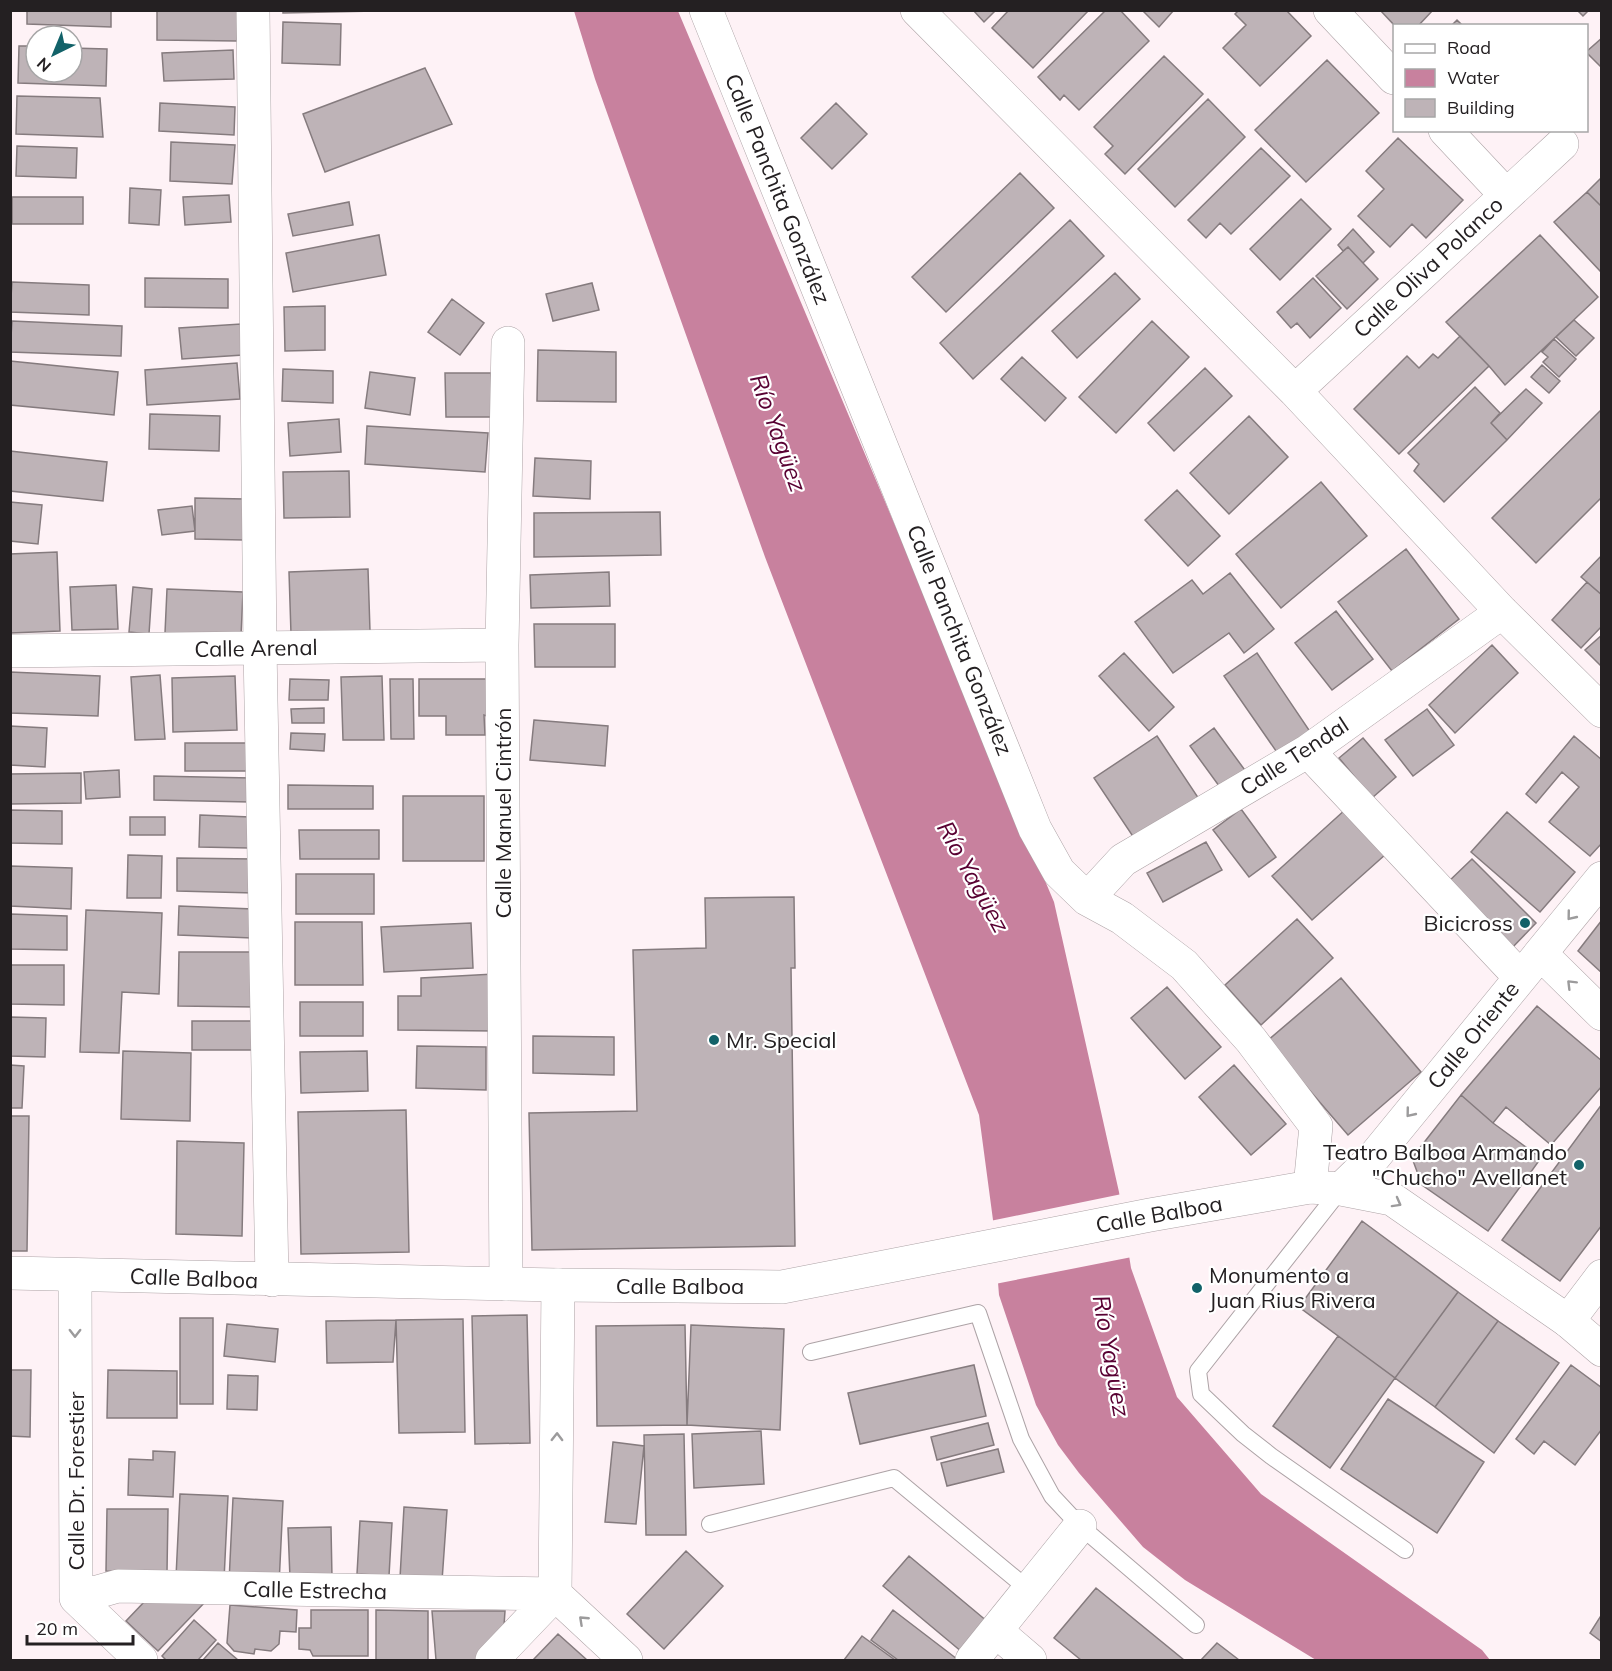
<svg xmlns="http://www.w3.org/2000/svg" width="1612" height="1671" font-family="Mulish,sans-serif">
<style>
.water{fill:#c8819e}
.pier{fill:#fef2f6}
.building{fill:#beb3b7;stroke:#857b7e;stroke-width:1.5}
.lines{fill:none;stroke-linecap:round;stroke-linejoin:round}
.lane-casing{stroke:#ada3a6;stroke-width:18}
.street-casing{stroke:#ada3a6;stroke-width:34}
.secondary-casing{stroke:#ada3a6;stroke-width:34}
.primary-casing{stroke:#ada3a6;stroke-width:34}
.lane{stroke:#fff;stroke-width:16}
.street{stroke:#fff;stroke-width:33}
.secondary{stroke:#fff;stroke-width:33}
.primary{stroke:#fff;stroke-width:33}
.oneway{stroke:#9c9b9c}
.poi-dot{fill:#126269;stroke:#fff;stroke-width:2}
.labels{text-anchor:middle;stroke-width:4.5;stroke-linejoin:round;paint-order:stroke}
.street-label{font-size:22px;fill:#242022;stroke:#fff}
.poi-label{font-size:22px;fill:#242022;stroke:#fff;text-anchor:end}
.water-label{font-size:24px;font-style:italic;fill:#580032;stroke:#fff}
</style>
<rect width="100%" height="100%" fill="#fef2f6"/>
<path class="water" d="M574,11H678L1054,902L1119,1192L1131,1268L1177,1397L1261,1494L1482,1650L1490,1660H1316L1185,1580L1143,1547L1079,1473L1058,1445L1036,1405L999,1295L993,1220L979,1115L765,557L595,79Z"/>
<path class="pier" d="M1122,1194L1132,1257L995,1284L990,1221Z"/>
<path class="building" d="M27,10H111V27L27,24Z
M157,10H237V41L157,40Z
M283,10H375V11L283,13Z
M973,10H996L984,22Z
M1009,10H1089L1033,68L992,28Z
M1106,10H1120L1149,41L1079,110L1064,95L1060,100L1038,77Z
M1142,10H1174L1159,27Z
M1239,10H1286L1311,36L1260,86L1223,48L1246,25L1235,14Z
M1380,10H1433L1418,26H1395Z
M1577,10H1589L1583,16Z
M1457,20L1463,26H1451Z
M283,22L341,24L340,65L282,63Z
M1602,38V68L1586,52Z
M19,46H36V72H72V48L107,49L106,86L18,83Z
M233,50L234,79L164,81L162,53Z
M1164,56L1203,94L1125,174L1105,154L1113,146L1094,127Z
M1327,60L1379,113L1306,182L1255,130Z
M425,68L452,124L325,172L303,114Z
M17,96L100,98L103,137L16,134Z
M1208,99L1245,137L1175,207L1138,169Z
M160,103L235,107L234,135L159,131Z
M836,103L867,134L832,169L801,138Z
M1398,138L1463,200L1426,238L1412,224L1390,247L1358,216L1384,189L1366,171Z
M171,142L235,145L232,184L170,181Z
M17,146L77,148L76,178L16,176Z
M1261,148L1290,176L1231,234L1220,223L1206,238L1188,220Z
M1020,173L1054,208L946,312L912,277Z
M1602,177V207L1587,192Z
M130,188L161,190L159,225L129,223Z
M1587,192L1602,207V273L1554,222Z
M229,195L231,222L185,225L183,197Z
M12,197H83V224H12Z
M1301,199L1331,229L1280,280L1250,249Z
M349,202L353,225L293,236L288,214Z
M1070,220L1104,256L973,379L940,343Z
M1353,229L1374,252L1363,263L1348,247L1343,251L1338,245Z
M379,235L386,275L293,292L286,253Z
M1540,235L1598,297L1505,385L1489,366L1446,322Z
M1348,247L1378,279L1347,309L1316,276Z
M1115,273L1140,299L1077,358L1052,331Z
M145,278L228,279V308L145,307Z
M1313,278L1341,308L1310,338L1297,323L1291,328L1277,312Z
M12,282L89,285V315L10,312Z
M592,283L599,310L553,321L546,294Z
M452,299L484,323L460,355L428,332Z
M325,306V350L285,351L284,307Z
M1574,320L1594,338L1576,356L1556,337Z
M12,321L122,326L121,356L10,352Z
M1152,321L1189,357L1116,433L1079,397Z
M241,324L243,355L182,359L179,328Z
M1460,336L1489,366L1399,454L1354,409L1407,356L1419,368L1433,354L1438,358Z
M1554,339L1576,359L1559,377L1543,362L1548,357L1542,352Z
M538,350L616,352V402L537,401Z
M1022,357L1066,398L1045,421L1001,379Z
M10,361L118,372L114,415L10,405Z
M237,363L240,399L147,405L145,370Z
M1542,365L1560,381L1549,393L1531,377Z
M1205,368L1232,396L1174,451L1148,423Z
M283,369L333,371V403L282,401Z
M370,372L415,378L410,415L365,408Z
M445,373H491L492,417H446Z
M1475,387L1500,413L1491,423L1507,440L1444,502L1414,471L1419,464L1408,453Z
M1526,389L1542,403L1507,440L1491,423Z
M1602,409V497L1536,563L1492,518Z
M150,414L220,416L219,451L149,449Z
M1249,416L1288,457L1229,514L1190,473Z
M339,419L341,452L290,456L288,423Z
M367,426L488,433L485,472L365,464Z
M10,451L107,462L103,501L10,491Z
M535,458L591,461L590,499L533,496Z
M349,471L350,517L284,518L283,472Z
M1321,482L1367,536L1281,608L1236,554Z
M1177,490L1220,536L1188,566L1145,520Z
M195,498L245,499L244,540L195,539Z
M10,502L42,505L38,544L10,541Z
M192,506L195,531L162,535L158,510Z
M660,512L661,555L534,557V513Z
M1406,549L1459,619L1392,671L1338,602Z
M57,552L60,631L10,633V554Z
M1602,555V595L1581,577Z
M368,569L370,631L291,634L289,572Z
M609,572L610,606L531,608L530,575Z
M1230,573L1274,629L1244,653L1229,633L1173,673L1135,622L1192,580L1203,594Z
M1587,582L1602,595V626L1581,648L1552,620Z
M116,585L118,629L72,630L70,587Z
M133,587L152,589L149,634L129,632Z
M167,589L243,592L241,636L165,633Z
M1336,611L1373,659L1332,690L1295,643Z
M534,624H615V667H535Z
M1602,635V667L1585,650Z
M1492,645L1518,673L1455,733L1429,705Z
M1124,653L1174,707L1149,731L1099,676Z
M1257,653L1315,739L1283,761L1224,676Z
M10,672L100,676L98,716L10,713Z
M160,675L165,739L135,740L131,677Z
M235,676L237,730L173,732L172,678Z
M382,676L384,740H343L341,677Z
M290,679L329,680L328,700H289Z
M390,679H413L414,739H391Z
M419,679H487V716L484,715L485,735H446V716H419Z
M324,708V723H292L291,709Z
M1427,709L1454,745L1413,776L1385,740Z
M534,720L608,726L605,766L530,760Z
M10,726L47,728L45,767L10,765Z
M1214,728L1247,773L1222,790L1190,746Z
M291,733L325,734L324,751L290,749Z
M1157,736L1199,799L1136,841L1094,778Z
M1574,736L1602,760V843L1590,856L1549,822L1579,787L1562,772L1536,803L1526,794Z
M1363,738L1396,777L1372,798L1339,758Z
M185,743H248V771H185Z
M119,770L120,797L86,799L84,772Z
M81,773V803L10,804V774Z
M154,776L251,778L250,802L154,800Z
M288,785L373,786V809H288Z
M403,796H484V861H403Z
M1241,809L1276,857L1249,877L1213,830Z
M1346,809L1386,854L1312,920L1272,876Z
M10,810L62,811V844L10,843Z
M1507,812L1575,872L1540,912L1471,852Z
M200,815L250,817L249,848L199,847Z
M130,817H165V835H130Z
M299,830H379V859H300Z
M1206,842L1222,870L1163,902L1147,873Z
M128,855L162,856L161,898H127Z
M177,858L254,859V893L177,891Z
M1472,859L1536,923L1510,950L1445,885Z
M10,866L72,868L71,909L10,906Z
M296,874H374V914H296Z
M794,897L795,968H791L795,1246L532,1250L529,1113L637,1111L633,950L706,948L705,898Z
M179,906L253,909L252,938L178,935Z
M86,910L162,913L159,994L122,992L119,1053L80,1052Z
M10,914L67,916V950L10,949Z
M1297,919L1333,958L1261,1025L1225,985Z
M1602,920V973L1578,951Z
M295,922H362L363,985H295Z
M471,923L473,968L384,972L381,927Z
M179,952H257L256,1007L178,1006Z
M10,965H64V1005L10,1004Z
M494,974L495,1031L398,1030V996H421V978Z
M1341,978L1421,1072L1348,1135L1267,1041Z
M1167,987L1221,1047L1185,1079L1131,1018Z
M300,1002H363V1036H300Z
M1537,1006L1602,1061V1086L1551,1145L1506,1107L1493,1123L1461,1095Z
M10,1017L46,1018L45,1057L10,1056Z
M192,1021H256V1050H192Z
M533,1036L614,1037V1075L533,1073Z
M417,1046L486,1047V1090L416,1088Z
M123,1051L191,1053L190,1121L121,1119Z
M367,1051L368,1091L301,1093L300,1052Z
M10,1065L24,1066L22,1108H10Z
M1234,1065L1286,1124L1251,1155L1199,1097Z
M1461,1095L1493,1123L1541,1158L1488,1231L1422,1185L1412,1158Z
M1602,1104V1225L1560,1281L1502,1240Z
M406,1110L409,1252L301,1254L298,1112Z
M10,1116H29L27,1251H10Z
M177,1141L244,1143L242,1236L176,1234Z
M1362,1221L1458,1292L1395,1378L1299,1307Z
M1458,1292L1498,1321L1435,1407L1395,1378Z
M527,1315L530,1443L475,1444L472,1316Z
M180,1318H213V1404H180Z
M463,1319L465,1432L399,1433L396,1320Z
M396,1320L393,1362L327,1363L326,1321Z
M1498,1321L1559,1363L1494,1453L1435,1407Z
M227,1324L278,1329L275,1362L224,1356Z
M685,1325L687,1425L597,1426L596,1326Z
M691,1325L784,1329L780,1430L687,1425Z
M1338,1336L1395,1378L1330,1468L1273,1426Z
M974,1365L986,1416L860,1444L848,1393Z
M1571,1365L1602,1388V1429L1575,1465L1544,1441L1534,1454L1516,1439Z
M10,1370H31L30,1437L10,1436Z
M108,1370L177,1371V1418H107Z
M228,1375L258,1376L257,1410L227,1409Z
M1388,1399L1484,1462L1437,1533L1341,1469Z
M988,1423L994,1445L937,1460L931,1437Z
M761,1431L764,1484L694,1488L692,1434Z
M684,1434L686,1535H646L644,1435Z
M613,1442L644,1446L636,1524L605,1522Z
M998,1449L1004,1472L947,1486L941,1463Z
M153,1451L175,1452L173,1497L128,1495L129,1459L153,1460Z
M180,1494L228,1496L224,1580L176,1577Z
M233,1498L283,1501L279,1585L229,1582Z
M404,1507L447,1510L442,1581L400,1578Z
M107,1509H168L167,1572L106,1571Z
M360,1521L392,1523L389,1576L357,1574Z
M331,1527L332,1578H290L288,1528Z
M686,1551L723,1586L664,1649L627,1614Z
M909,1556L988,1622L962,1652L883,1586Z
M1096,1588L1184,1660H1081L1054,1638Z
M208,1599L158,1651L126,1621L146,1600Z
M230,1605L297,1610L296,1632L280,1631L279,1644L271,1651L255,1649L254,1654L234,1651L227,1643Z
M311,1610H368V1656H313L310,1650L299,1649V1628H311Z
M376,1610L428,1611V1660H376Z
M893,1610L957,1659L956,1660H898L871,1640Z
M432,1611H505L503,1640L479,1660H436Z
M1602,1614V1642L1590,1633Z
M194,1620L216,1640L198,1660H166L162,1656Z
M558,1634L587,1660H533Z
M862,1636L895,1660H844Z
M218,1643L238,1660H203Z
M1217,1643L1239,1660H1201Z"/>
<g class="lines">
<defs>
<path id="lane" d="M1341,1189L1198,1371L1201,1394L1243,1434L1271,1456L1405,1550
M811,1352L978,1313L1021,1439L1052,1496L1080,1526L1196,1625
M710,1524L894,1478L1029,1590"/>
<path id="street" d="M253,10L260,648L272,1280
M706,10L1035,829L1059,872L1087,899L1122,918L1184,965L1251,1040L1316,1126L1310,1187
M917,10L1295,391L1502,612L1602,711
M1330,10L1394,78
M1445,130L1506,195
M1295,391L1562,144
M10,651L502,645
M1308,751L1520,977
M1087,899L1123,860L1308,751L1502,612
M75,1275L76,1598L141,1660
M506,1284L502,645L508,343
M558,1285L555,1594L626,1660
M76,1598L118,1586L555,1594
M996,1631L1030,1660
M492,1660L555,1594
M972,1660L1080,1526"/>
<path id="secondary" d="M1568,1321L1602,1276"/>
<path id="primary" d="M1541,954L1602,1014
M1341,1189L1374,1157L1602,878
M10,1273L558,1285L782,1287L1150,1215L1310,1187L1341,1189L1392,1199L1568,1321L1602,1350"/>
</defs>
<use href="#lane" class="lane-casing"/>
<use href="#street" class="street-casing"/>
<use href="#secondary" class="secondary-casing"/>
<use href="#primary" class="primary-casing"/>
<use href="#lane" class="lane"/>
<use href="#street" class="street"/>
<use href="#secondary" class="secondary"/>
<use href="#primary" class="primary"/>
</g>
<defs><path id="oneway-chevron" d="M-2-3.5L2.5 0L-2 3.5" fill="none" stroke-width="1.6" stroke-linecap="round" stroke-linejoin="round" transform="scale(1.5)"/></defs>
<g class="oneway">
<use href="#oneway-chevron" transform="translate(1571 916) rotate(129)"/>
<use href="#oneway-chevron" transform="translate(1571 984) rotate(-135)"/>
<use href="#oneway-chevron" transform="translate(1410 1113) rotate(129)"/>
<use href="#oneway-chevron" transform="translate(1397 1203) rotate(29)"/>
<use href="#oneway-chevron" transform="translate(75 1333) rotate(90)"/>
<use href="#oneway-chevron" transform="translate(557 1437) rotate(-89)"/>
<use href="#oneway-chevron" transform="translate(583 1620) rotate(-137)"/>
</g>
<g class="poi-dot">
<circle cx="1525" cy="923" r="6"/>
<circle cx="714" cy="1040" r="6"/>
<circle cx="1579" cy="1165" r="6"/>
<circle cx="1197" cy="1288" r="6"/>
</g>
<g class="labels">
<g class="street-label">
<text transform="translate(778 189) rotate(68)" y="8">Calle Panchita González</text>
<text transform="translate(1428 267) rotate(-43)" y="8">Calle Oliva Polanco</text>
<text transform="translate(960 640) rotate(68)" y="8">Calle Panchita González</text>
<text transform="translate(256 648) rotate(-1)" y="8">Calle Arenal</text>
<text transform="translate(1294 756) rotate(-33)" y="8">Calle Tendal</text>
<text transform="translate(503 813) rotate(-90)" y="8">Calle Manuel Cintrón</text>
<text transform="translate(1473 1035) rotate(-51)" y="8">Calle Oriente</text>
<text transform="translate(1159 1214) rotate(-10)" y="8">Calle Balboa</text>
<text transform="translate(194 1278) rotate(2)" y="8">Calle Balboa</text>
<text x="680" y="1294">Calle Balboa</text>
<text transform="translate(76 1481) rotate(-90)" y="8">Calle Dr. Forestier</text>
<text transform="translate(315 1590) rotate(1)" y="8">Calle Estrecha</text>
</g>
<g class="poi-label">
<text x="1513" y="931">Bicicross</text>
<text x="726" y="1048" text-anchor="start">Mr. Special</text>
<text x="1567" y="1160">Teatro Balboa Armando<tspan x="1567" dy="25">"Chucho" Avellanet</tspan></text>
<text x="1209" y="1283" text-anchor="start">Monumento a<tspan x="1209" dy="25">Juan Rius Rivera</tspan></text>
</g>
<g class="water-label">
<text transform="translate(778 433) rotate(70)" y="8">Río Yagüez</text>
<text transform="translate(973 877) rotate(61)" y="8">Río Yagüez</text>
<text transform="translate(1111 1356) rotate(80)" y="8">Río Yagüez</text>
</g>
</g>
<rect width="1612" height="1671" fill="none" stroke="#242022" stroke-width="24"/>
<rect x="1393" y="24" width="195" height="108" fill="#ffffff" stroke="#a7a6a7" stroke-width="1.5"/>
<rect x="1405" y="44" width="30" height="9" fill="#ffffff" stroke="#a7a6a7" stroke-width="1.5"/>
<text x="1447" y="54" font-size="18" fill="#242022">Road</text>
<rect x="1405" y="69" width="30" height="18" fill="#c8819e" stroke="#a7a6a7" stroke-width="1.5"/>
<text x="1447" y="84" font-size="18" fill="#242022">Water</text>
<rect x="1405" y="99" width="30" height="18" fill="#beb3b7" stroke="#a7a6a7" stroke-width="1.5"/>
<text x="1447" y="114" font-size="18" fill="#242022">Building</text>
<g transform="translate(54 54) rotate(223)"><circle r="28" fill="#ffffff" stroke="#a7a6a7" stroke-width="1.5"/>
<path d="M0-4.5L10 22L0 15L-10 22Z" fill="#126269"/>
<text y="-9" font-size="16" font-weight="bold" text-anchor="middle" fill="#242022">N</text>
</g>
<path d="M27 1635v9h106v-9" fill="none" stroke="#242022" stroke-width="3"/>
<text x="36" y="1635" font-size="18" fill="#242022" stroke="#ffffff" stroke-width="4.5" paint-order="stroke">20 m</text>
</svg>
